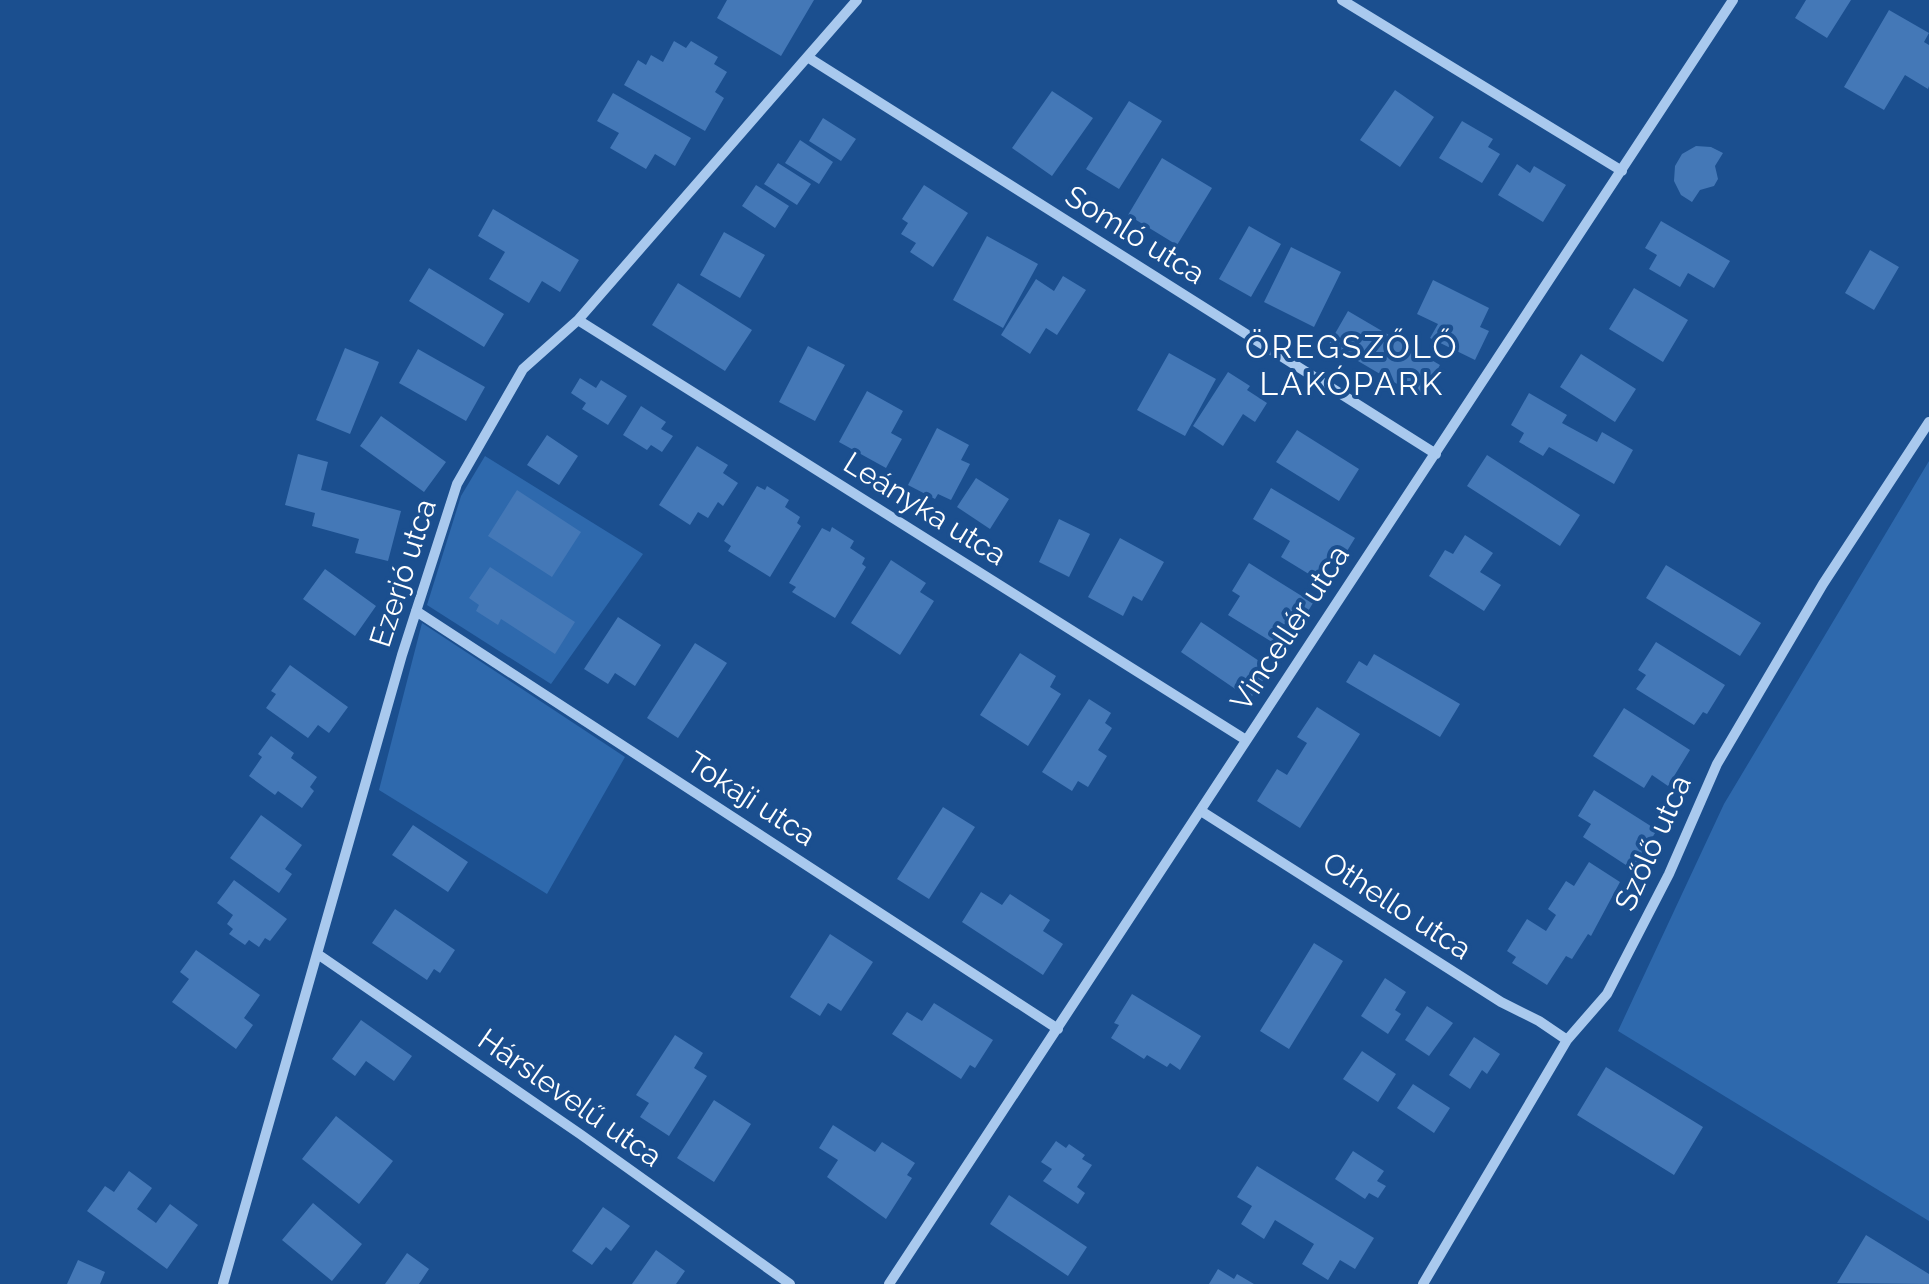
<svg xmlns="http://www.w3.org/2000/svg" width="1929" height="1284" font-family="Raleway,sans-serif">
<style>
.green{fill:#2e69ad}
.building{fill:#4478b7}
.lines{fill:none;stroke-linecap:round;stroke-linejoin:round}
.minor{stroke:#a9c9ee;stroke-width:10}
.labels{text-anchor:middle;stroke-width:8;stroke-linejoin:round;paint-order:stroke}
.street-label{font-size:30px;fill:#fff;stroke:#1b4f8f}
.neighbourhood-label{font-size:32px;letter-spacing:2.5px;fill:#fff;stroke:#1b4f8f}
</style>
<rect width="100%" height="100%" fill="#1b4f8f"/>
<path class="green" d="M485,456L643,554L551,684L427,605L461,496Z
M1929,461V1221L1618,1031L1724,804Z
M422,623L625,757L547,894L379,790Z"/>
<path class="building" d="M727,0H814L781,56L717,18Z
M1806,0H1851L1827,38L1795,18Z
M1889,10L1929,33L1924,42L1929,45V86L1928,89L1905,75L1884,110L1844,87Z
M674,41L686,48L691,41L718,57L714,64L727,72L715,92L724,98L705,131L624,85L638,60L646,65L651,55L663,62Z
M1395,90L1434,117L1400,167L1360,140Z
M1052,91L1093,118L1052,176L1012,148Z
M613,93L691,138L675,166L655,154L646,169L610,148L619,133L597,121Z
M1129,101L1162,121L1119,189L1086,169Z
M823,118L856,139L841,161L809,141Z
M1462,121L1493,139L1488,147L1500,154L1482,183L1439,158Z
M800,140L833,162L819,184L785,163Z
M1696,146L1711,147L1723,153L1715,166L1718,179L1714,186L1700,190L1692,202L1681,195L1674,181L1675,166L1682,154Z
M1162,158L1212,188L1177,245L1128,215Z
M778,163L811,184L797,205L764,184Z
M1517,164L1530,173L1534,166L1566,185L1543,222L1498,195Z
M756,185L789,206L775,228L742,206Z
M924,185L968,213L933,267L910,252L916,243L901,234L908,223L902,219Z
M493,209L579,260L560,292L542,281L529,303L489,279L505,252L478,236Z
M1661,221L1730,261L1714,288L1688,273L1680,287L1649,269L1657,255L1645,248Z
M1249,226L1281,244L1251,297L1219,279Z
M724,232L765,255L740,298L700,275Z
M987,236L1038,264L1003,328L953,300Z
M1291,247L1341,272L1314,327L1264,302Z
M1870,250L1899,267L1874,310L1845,293Z
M429,268L504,314L484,347L409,301Z
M1063,276L1086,290L1057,335L1046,328L1030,354L1001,335L1036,279L1054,291Z
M1433,280L1489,308L1480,327L1489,331L1475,360L1430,338L1438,324L1417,314Z
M678,283L752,330L725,371L652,325Z
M1634,288L1688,320L1663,362L1609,329Z
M1348,311L1440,365L1421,398L1329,344Z
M808,346L845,365L815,421L779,402Z
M345,348L379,362L350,434L316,420Z
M418,349L485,387L466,421L399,383Z
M1169,353L1216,379L1185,436L1137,410Z
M1581,354L1636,389L1615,422L1560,387Z
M1228,372L1250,386L1247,390L1267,403L1255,422L1243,414L1223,446L1193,426Z
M580,378L596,388L601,380L627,396L608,425L582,409L586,403L571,393Z
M867,391L903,411L891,433L902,439L886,468L839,442Z
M1529,393L1567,415L1562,423L1597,442L1602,432L1633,450L1614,484L1549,447L1543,456L1519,442L1524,433L1511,425Z
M641,406L666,422L661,429L673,436L662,452L651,445L647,450L623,435Z
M381,416L446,462L424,492L360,446Z
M937,428L969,445L961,460L970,464L951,500L938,494L935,499L908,485Z
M1297,430L1359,469L1339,501L1276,462Z
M547,435L578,456L559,485L527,465Z
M697,446L728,465L723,473L738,483L723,506L718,502L708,518L698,512L690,525L659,505Z
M298,454L328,462L321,490L401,511L388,561L355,553L359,539L312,526L315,513L285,505Z
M1487,455L1580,515L1560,546L1467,486Z
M976,478L1009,499L990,529L957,507Z
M757,486L765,490L767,486L789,500L785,507L800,517L797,523L801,526L770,577L728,551L731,546L724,541Z
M1271,488L1355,538L1336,569L1326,563L1317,579L1281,557L1290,541L1253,519Z
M517,490L581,532L552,577L488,536Z
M1059,519L1090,534L1069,577L1039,562Z
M832,527L854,541L850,548L865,558L862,564L866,567L835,618L792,592L796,587L789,583L822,528L830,532Z
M1465,535L1493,553L1480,572L1501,585L1484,611L1429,576L1445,550L1453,554Z
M1120,538L1164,562L1142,601L1133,596L1123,616L1088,597Z
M891,560L926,583L920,592L934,601L900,655L851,623Z
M1249,563L1313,603L1296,631L1284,624L1272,642L1228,615L1240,596L1232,591Z
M1666,565L1761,623L1740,656L1646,598Z
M490,567L575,622L555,654L501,619L498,625L476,611L479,605L469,598Z
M325,569L376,606L355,636L303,599Z
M618,617L661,645L635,686L615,673L608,684L584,669Z
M1201,622L1271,669L1250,699L1181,652Z
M1656,642L1725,685L1707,714L1703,712L1694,725L1636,689L1646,675L1638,670Z
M695,643L727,663L678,738L647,718Z
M1020,653L1056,676L1050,687L1061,694L1028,746L980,715Z
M1374,654L1460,704L1440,737L1346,682L1359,661L1367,666Z
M290,665L348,707L329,733L318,725L308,738L266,708L276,694L271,691Z
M1089,699L1111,713L1105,723L1112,728L1098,750L1107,756L1088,787L1078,781L1072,791L1042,772Z
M1317,707L1360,734L1300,828L1257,801L1277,769L1287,775L1307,743L1297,737Z
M1624,708L1690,750L1668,786L1652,775L1644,788L1593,756Z
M271,736L294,753L291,758L317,777L310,787L314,791L302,808L278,791L275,795L249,776L262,757L258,754Z
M1594,790L1657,830L1632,869L1583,837L1591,824L1578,816Z
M943,807L975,827L929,899L897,879Z
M261,815L302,845L285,869L292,874L279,893L230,858Z
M413,825L468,862L448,892L392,855Z
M1589,862L1620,882L1591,936L1588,934L1572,959L1566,956L1547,985L1512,963L1516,957L1507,951L1527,919L1546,931L1556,915L1548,909L1566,881L1574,886Z
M234,880L287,919L270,941L265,938L259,947L249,940L245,945L229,934L233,929L227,924L233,915L217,903Z
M981,892L1002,905L1010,894L1050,920L1043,931L1063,944L1043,975L962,922Z
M395,909L455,950L440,973L434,969L427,980L372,943Z
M830,934L873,962L841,1011L828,1003L820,1016L790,997Z
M1314,943L1343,961L1289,1049L1260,1031Z
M196,950L260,995L244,1018L253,1025L236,1049L172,1002L189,979L180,972Z
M1385,978L1406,992L1395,1010L1401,1014L1388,1034L1361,1016Z
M1132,994L1201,1036L1180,1070L1170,1063L1167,1067L1147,1055L1144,1059L1111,1038L1119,1025L1114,1023Z
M934,1003L993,1040L975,1068L970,1065L961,1079L892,1034L907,1012L922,1021Z
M1427,1006L1453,1023L1429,1056L1405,1040Z
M361,1020L412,1056L394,1081L366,1061L355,1076L332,1059Z
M675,1035L703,1053L694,1068L707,1076L669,1136L640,1117L649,1103L636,1095Z
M1474,1037L1500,1054L1487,1074L1482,1070L1470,1089L1449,1075Z
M1362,1051L1396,1074L1378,1102L1343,1079Z
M1606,1067L1703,1127L1674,1175L1577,1115Z
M1413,1084L1450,1108L1434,1133L1397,1108Z
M714,1100L751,1124L714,1182L677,1158Z
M336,1116L393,1161L359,1204L302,1159Z
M833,1125L875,1152L882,1142L915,1163L907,1175L912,1178L886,1219L827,1177L838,1160L819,1148Z
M1056,1141L1066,1148L1069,1144L1085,1155L1082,1159L1092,1165L1077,1187L1085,1193L1078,1204L1043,1181L1052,1169L1041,1162Z
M1353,1151L1384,1171L1377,1181L1386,1186L1378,1198L1369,1193L1365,1199L1335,1179Z
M1257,1166L1374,1238L1355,1269L1340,1260L1328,1280L1302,1264L1314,1244L1275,1220L1264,1239L1241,1224L1252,1206L1237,1197Z
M129,1171L152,1188L137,1209L156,1223L170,1204L198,1225L167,1269L87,1211L105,1186L114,1192Z
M1009,1195L1087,1247L1068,1276L990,1224Z
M313,1203L362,1244L332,1281L282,1240Z
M603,1207L630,1226L611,1251L606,1247L592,1265L572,1251Z
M1866,1235L1929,1274V1284L1837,1283Z
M656,1250L685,1271L676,1284H632Z
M407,1253L429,1269L419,1284H385Z
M78,1260L105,1272L100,1284H67Z
M1218,1269L1234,1279L1237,1274L1254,1284H1209Z"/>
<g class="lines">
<path class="minor" d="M1342,0L1622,171
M809,58L1436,454
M578,320L1246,740
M416,611L1058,1029
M1201,811L1501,1002L1539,1021L1567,1040
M319,955L580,1134L790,1284
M223,1284L402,655L457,484L523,369L578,320L857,0
M889,1284L1733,0
M1423,1284L1567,1040L1607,994L1669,874L1717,764L1823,584L1929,422"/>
</g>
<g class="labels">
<g class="street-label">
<text transform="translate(1135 235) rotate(32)" y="10">Somló utca</text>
<text transform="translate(925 509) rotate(32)" y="10">Leányka utca</text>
<text transform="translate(403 573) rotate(-72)" y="10">Ezerjó utca</text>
<text transform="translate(1290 628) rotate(-57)" y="10">Vincellér utca</text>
<text transform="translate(751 799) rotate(33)" y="10">Tokaji utca</text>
<text transform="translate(1653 843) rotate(-66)" y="10">Szőlő utca</text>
<text transform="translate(1397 906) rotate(33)" y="10">Othello utca</text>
<text transform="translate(570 1098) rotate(35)" y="10">Hárslevelű utca</text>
</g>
<g class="neighbourhood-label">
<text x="1352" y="358">ÖREGSZŐLŐ<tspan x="1352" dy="37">LAKÓPARK</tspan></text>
</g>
</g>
</svg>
